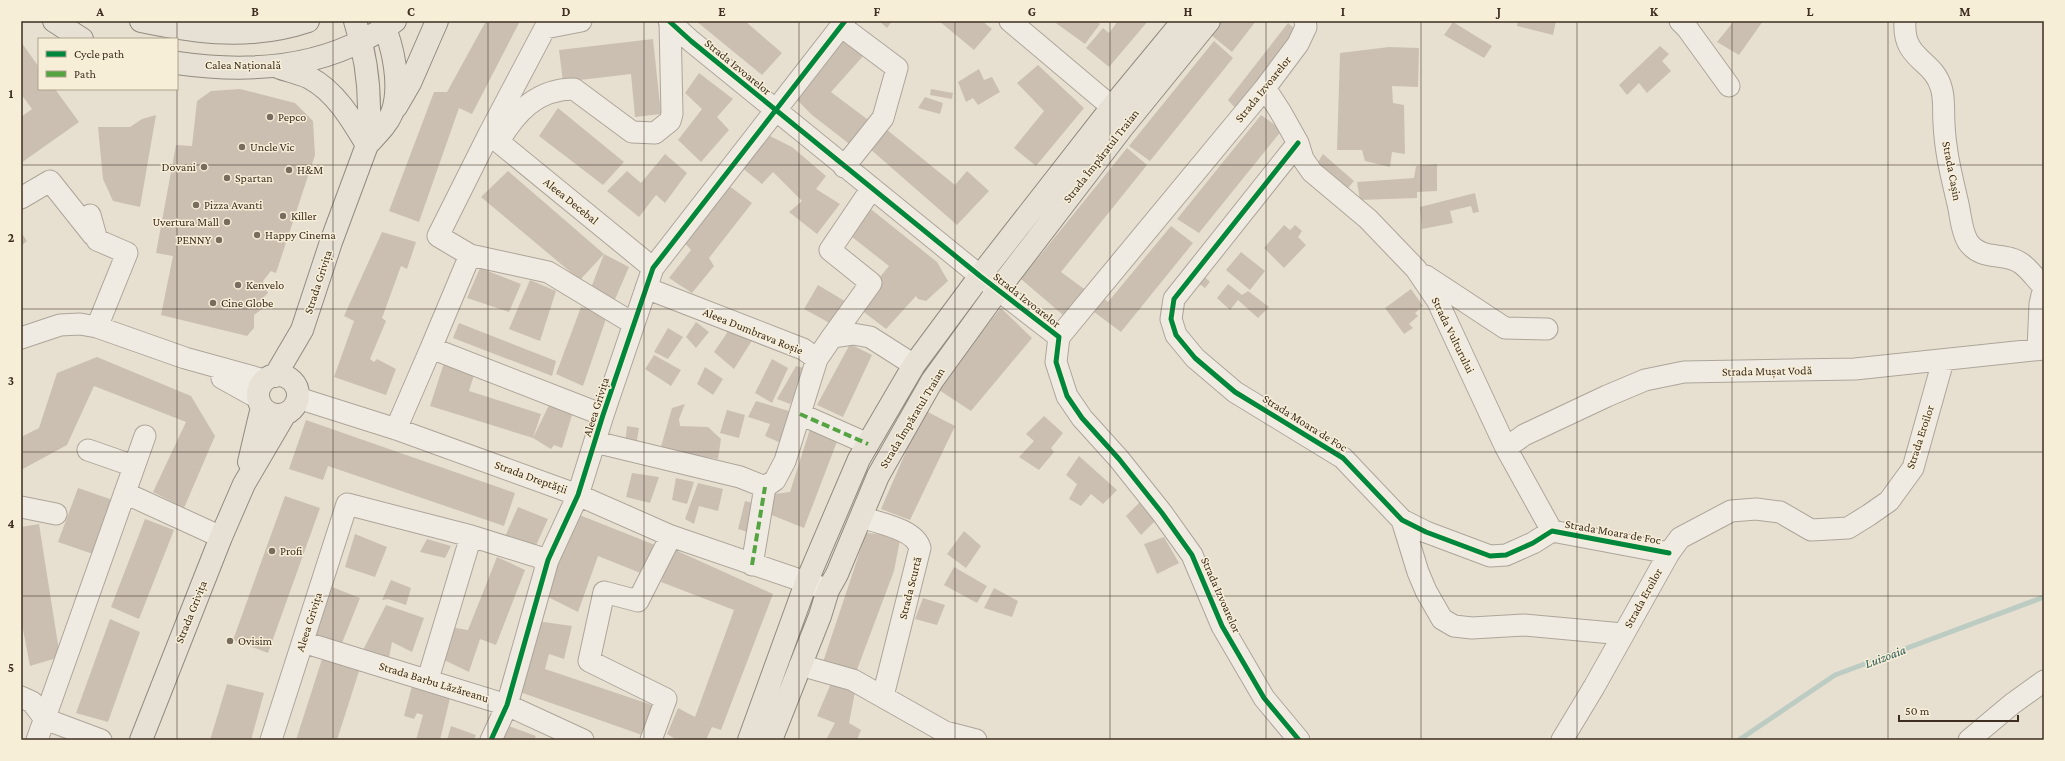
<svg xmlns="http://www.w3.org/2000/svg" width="2065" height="761" font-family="'Crimson Pro',serif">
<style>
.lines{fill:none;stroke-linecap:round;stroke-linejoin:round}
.stream{stroke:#bcccc2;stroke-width:5}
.building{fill:#cbbfb2}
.minor-casing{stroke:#ada599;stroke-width:23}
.major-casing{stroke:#928b80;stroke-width:24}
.minor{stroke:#efebe3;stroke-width:21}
.major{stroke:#e6e1d4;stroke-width:22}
.quiet{stroke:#54a441;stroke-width:4;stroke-dasharray:8 4;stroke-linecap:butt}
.cycleway-casing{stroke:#f7eed8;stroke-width:8}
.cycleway{stroke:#00873e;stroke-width:5}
.grid{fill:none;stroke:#3d2e20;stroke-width:1;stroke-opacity:0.55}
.poi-dot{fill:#786c5e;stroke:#f7eed8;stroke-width:1.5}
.labels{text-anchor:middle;stroke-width:3;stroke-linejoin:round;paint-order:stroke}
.street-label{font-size:12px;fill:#3d2e20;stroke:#f7eed8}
.poi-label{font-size:12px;fill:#3d2e20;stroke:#f7eed8;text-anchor:start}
.water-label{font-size:13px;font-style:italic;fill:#2f5d5a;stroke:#f7eed8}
.neatline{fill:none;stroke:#3d2e20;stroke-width:1.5}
.grid-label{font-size:13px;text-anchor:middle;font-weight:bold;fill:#3d2e20}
</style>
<rect width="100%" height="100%" fill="#e7e0d1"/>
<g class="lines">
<path class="stream" d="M1739,740L1835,675L2044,597"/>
</g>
<path class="building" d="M486,21H520L472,114L459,108L419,222L389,211L434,92H447Z
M696,21H745L782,53L762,75Z
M879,21H892L887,28Z
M939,21H982L992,29L974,50Z
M1053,21H1096L1100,24L1085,44Z
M1118,21H1148L1109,67L1086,48L1103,28L1109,33Z
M1222,21H1256L1232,52L1211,35Z
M1518,21H1556L1553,35L1517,26Z
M1734,21H1763L1739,55L1717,42Z
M1453,22L1492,46L1484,58L1444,35Z
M1288,23L1297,31L1237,110L1228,100Z
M841,36L865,54L831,92L871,122L852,146L812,115L793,96Z
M653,39L661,114L635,117L631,74L563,82L559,50Z
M1214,41L1233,58L1150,161L1129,146Z
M21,42L39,67V89H55L79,122L21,163V117L32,109L21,94Z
M1660,46L1669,54L1662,61L1671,71L1647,93L1639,83L1627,95L1619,85Z
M1389,47L1419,48L1418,87L1392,86L1393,103L1404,105L1405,154L1392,152L1390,167L1365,161L1362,150H1337L1340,53Z
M1038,65L1084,108L1036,166L1014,148L1044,111L1017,83Z
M979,69L984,80L992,77L1000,92L978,105L973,98L966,102L958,82Z
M699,73L733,99L717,117L729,130L701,162L678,140L702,109L685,93Z
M240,89L295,103L313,121L315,155L276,273L271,271L263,281L268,293L260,301L262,309L254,315V328L247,336L161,315L173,256L156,253L176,145L192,146L197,101L211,91Z
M931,89L953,93L952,99L930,95Z
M925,97L943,103L940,114L918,108Z
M558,108L624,162L603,185L539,136Z
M156,115L140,207L113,201L103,179L98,127H130L142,119Z
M1261,115L1282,130L1199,233L1177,219Z
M886,129L955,185L967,171L989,191L957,225L869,148Z
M768,135L792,147L826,176L816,189L840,204L817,234L789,212L802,201L773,172L762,184L741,167Z
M1127,148L1147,165L1061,272L1087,291L1063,315L1021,279Z
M665,154L687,173L665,203L656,195L639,217L607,191L627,171L641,183Z
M1323,154L1354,181L1348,188L1318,162Z
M1437,164V191L1417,192V198L1360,200L1357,182L1414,178L1416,166Z
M508,171L604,254L580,280L481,197Z
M728,185L752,203L709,258L714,266L692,293L669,278L691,250L683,241Z
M1475,193L1479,212L1473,213L1471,206L1450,211L1453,223L1422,229L1420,207Z
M867,206L937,262L948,281L926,301L918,299L916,296L886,329L856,306L889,266L847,233Z
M1284,225L1290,230L1295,225L1302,231L1298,237L1306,245L1284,268L1264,248Z
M1171,226L1193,243L1121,332L1090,309L1101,296L1108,302Z
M21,232L27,241L21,246Z
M382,232L416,242L407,269L401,266L382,318L386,321L370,359L374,362L377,359L396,369L386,395L334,377L354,321L344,316Z
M1241,252L1265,271L1250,290L1226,270Z
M604,254L629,267L613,304L589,293Z
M480,268L521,284L509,312L467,298Z
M1201,273L1210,282L1205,288L1195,281Z
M530,280L556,291L540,341L509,329Z
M1228,284L1242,295L1248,291L1269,307L1258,318L1238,300L1230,310L1217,298Z
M818,285L848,303L835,326L804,309Z
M1411,289L1423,306L1415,313L1418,316L1409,324L1413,328L1404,334L1385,308Z
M581,307L607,316L583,386L556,374Z
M1001,308L1032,338L971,411L936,388Z
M696,322L709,332L696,348L686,337Z
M459,323L556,361L552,376L453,338Z
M731,327L753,339L734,369L714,352Z
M668,328L683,337L668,359L654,352Z
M850,344L872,355L843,417L817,405Z
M654,355L681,370L671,386L645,369Z
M97,357L191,396L215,436L184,508L153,492L186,422L94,386L67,445L21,470V437L39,428L57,373Z
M772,359L788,368L772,403L755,393Z
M444,363L475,372L469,391L541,414L533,438L430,406Z
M796,366L808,369L790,404L777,399Z
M705,367L723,379L713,395L697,384Z
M756,401L792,412L781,443L765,436L770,424L748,417Z
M550,403L573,412L562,448L554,445L551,449L533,438Z
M685,404L679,419L680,426L708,427L721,439L718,459L660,450L672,408Z
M727,410L745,415L739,438L720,433Z
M924,410L955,426L910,520L881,509Z
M1044,416L1063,433L1051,448L1054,452L1039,470L1019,457L1034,441L1026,434Z
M306,420L515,493L504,526L328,466L323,480L289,469Z
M627,426L639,428L636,446H625Z
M810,429L838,439L804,528L769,514L774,494L790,492Z
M1079,456L1117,490L1103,504L1091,494L1081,506L1069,499L1077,484L1066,475Z
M632,473L659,477L650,503L626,497Z
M676,478L694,482L687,504L672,500Z
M698,483L723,489L718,511L699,506L694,524L685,519Z
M78,488L113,500L93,554L58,542Z
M285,496L320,508L268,653L233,640Z
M745,501L759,505L751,533L738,529Z
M1140,502L1156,520L1141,535L1126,516Z
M518,507L548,519L533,552L504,539Z
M577,514L655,545L643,574L598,556L578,612L546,596Z
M145,519L174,530L139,619L111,607Z
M39,524L60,657L30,666L21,619V527Z
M964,531L981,546L966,568L947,554Z
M866,533L901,535L894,571L855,675L823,662Z
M355,534L387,547L375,577L345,567Z
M1164,537L1179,563L1157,574L1144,544Z
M427,539L451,546L445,558L420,552Z
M673,549L773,594L721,730L712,727L706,740H677L667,734L678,708L695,717L734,610L661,582Z
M497,557L525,570L496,645L480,639L469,672L440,658L450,627L468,630Z
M954,567L987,586L977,603L944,585Z
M391,580L411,588L406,605L388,599L382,600Z
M332,587L360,598L340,648L313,637Z
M994,588L1018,601L1012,617L984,608Z
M923,598L945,605L937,625L915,619Z
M386,605L424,618L412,652L392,642L389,658L362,652Z
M110,619L140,632L108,722L76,713Z
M537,621L572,626L564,659L549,654L545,669L655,706L642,735L514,690Z
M323,656L360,668L337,740H296Z
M832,681L855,692L849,723L861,730L857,740H826L835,723L817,716Z
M227,684L264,693L251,740H210Z
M412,686L451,694L440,740H416L423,715L417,713L414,719L404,716Z
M506,725L536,736L534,740H500Z
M451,726L476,735L474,740H447Z"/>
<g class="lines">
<defs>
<path id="minor" d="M581,21L545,28L489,134L438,236L470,255L548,272L634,324
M669,21L691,41L980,276L1059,337L1056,362L1067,396L1082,418L1119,459L1162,513L1192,555L1222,626L1264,698L1299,740
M1010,21L1112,107
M1680,21L1687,28L1729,86
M1905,21C1902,60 1933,59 1941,87C1945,99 1943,111 1944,123C1945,151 1952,178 1958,204C1961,217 1961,230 1968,242C1982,262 2005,251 2022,264C2030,270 2036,279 2043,286
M841,26L897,68L883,118L844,167
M1265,88L1280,111L1298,143L1303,159L1312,172L1368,219L1416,269L1437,300L1506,448L1552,531
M489,134L653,268
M499,141C516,112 537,89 574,89L632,132L655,133L670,121L672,114L670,22
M1298,143L1174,299L1171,319L1176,335L1195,358L1235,392L1343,458L1402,520L1426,532L1490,556L1506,555L1533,543L1552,531L1669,553
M21,198L50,181L93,235
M90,215L97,240L127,253L97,327
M1426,276L1505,328L1547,329
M646,288L803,349L817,359L832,337L853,334L870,337L914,365
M832,337L871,283L830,250L872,188
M1059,337L1265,88L1298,44L1306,27L1305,21
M21,338L60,325L80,324L97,327L185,358L264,380
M431,348L470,255
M2038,349L2040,304L2044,286
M222,378L258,398
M298,398L396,429L578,495L671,536L823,588
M800,414L868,444
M396,429L431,348L603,415
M595,442L740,477L765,487L775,480L785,461L817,359
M1506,448L1524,435L1607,396L1645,380L1684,372L1855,369L2044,349
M88,450L134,466
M125,493L221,537
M21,507L56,514
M861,517C878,523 915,529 920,548L883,696
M1402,520L1418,572L1426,591L1442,619L1454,626L1472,628L1524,625L1623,634
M752,565L765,487
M303,642L507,705L583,740
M800,665L853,680L945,732L976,740
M428,679L471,536
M21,697L32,702L45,719L101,740
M37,740L145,436
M271,740L347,504L471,536L548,560
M491,740L507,705L548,560L578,495L603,415L653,268L845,21
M651,740L666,699L589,661L604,592L638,601L671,536
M1562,740L1594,687L1669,553L1680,538L1731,511L1756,509L1780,512L1811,530L1848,528L1869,515L1889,501L1913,468L1943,361
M1969,740L2012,704L2044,681"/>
<path id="major" d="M54,21L82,39
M141,21C198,33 251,40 308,21
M177,63C240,72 306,70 363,40C374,34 385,29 395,21
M278,67C288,71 300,73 310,78C336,92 352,120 367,145
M396,107L410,83L437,21
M367,145C376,135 387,125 392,113C402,86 393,46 382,21
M258 395a20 20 0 1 1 40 0a20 20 0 1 1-40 0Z
M275,376L302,330L331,242L367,145C372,102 368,61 355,21
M249,462L262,407
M141,740L221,537L244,484L285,414
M749,740L806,583L859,459L914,365L980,276L1112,107L1183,21
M771,740L820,616L828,590L837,574L878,476L932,381L998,290L1122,128L1209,21"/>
</defs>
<use href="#minor" class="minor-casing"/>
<use href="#major" class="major-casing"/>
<use href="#minor" class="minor"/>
<use href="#major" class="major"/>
<path class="quiet" d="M800,414L868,444
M752,565L765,487"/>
<defs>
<path id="cycleway" d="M669,21L691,41L980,276L1059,337L1056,362L1067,396L1082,418L1119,459L1162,513L1192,555L1222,626L1264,698L1299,740
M1298,143L1174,299L1171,319L1176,335L1195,358L1235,392L1343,458L1402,520L1426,532L1490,556L1506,555L1533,543L1552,531L1669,553
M491,740L507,705L548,560L578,495L603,415L653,268L845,21"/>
</defs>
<use href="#cycleway" class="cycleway-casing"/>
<use href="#cycleway" class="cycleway"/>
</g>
<path class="grid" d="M177,21V740M333,21V740M488,21V740M644,21V740M799,21V740M955,21V740M1110,21V740M1266,21V740M1421,21V740M1577,21V740M1732,21V740M1888,21V740M21,165H2044M21,309H2044M21,452H2044M21,596H2044"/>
<g class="poi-dot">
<circle cx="270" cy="117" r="4"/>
<circle cx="242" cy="147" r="4"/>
<circle cx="204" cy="167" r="4"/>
<circle cx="289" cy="170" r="4"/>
<circle cx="227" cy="178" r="4"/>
<circle cx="196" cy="205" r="4"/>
<circle cx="283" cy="216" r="4"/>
<circle cx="227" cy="222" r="4"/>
<circle cx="257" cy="235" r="4"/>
<circle cx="219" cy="240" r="4"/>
<circle cx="238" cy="285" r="4"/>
<circle cx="213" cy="303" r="4"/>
<circle cx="272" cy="551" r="4"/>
<circle cx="230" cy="641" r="4"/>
</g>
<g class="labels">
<g class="street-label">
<text x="243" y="69">Calea Națională</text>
<text transform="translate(738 67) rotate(39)" y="4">Strada Izvoarelor</text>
<text transform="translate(1263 89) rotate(-51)" y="4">Strada Izvoarelor</text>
<text transform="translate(1101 156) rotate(-52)" y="4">Strada Împăratul Traian</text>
<text transform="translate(1952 171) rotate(79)" y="4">Strada Cașin</text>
<text transform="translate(571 201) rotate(39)" y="4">Aleea Decebal</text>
<text transform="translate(318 282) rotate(-72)" y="4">Strada Grivița</text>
<text transform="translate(1027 300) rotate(38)" y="4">Strada Izvoarelor</text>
<text transform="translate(753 331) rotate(22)" y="4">Aleea Dumbrava Roșie</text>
<text transform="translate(1453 335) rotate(64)" y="4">Strada Vulturului</text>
<text transform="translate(1767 371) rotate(-1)" y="4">Strada Mușat Vodă</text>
<text transform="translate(596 407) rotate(-72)" y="4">Aleea Grivița</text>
<text transform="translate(912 418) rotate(-59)" y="4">Strada Împăratul Traian</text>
<text transform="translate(1305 423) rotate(32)" y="4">Strada Moara de Foc</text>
<text transform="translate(1920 437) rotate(-72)" y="4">Strada Eroilor</text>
<text transform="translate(531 477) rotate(20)" y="4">Strada Dreptății</text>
<text transform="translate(1613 532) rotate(10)" y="4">Strada Moara de Foc</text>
<text transform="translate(910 588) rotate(-76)" y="4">Strada Scurtă</text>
<text transform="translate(1221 595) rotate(66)" y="4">Strada Izvoarelor</text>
<text transform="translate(1643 598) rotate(-61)" y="4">Strada Eroilor</text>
<text transform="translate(191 612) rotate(-68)" y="4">Strada Grivița</text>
<text transform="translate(309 622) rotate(-72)" y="4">Aleea Grivița</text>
<text transform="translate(434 682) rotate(17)" y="4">Strada Barbu Lăzăreanu</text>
</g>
<g class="poi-label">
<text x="278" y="121">Pepco</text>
<text x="250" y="151">Uncle Vic</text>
<text x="196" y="171" text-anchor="end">Dovani</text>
<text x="297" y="174">H&amp;M</text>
<text x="235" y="182">Spartan</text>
<text x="204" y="209">Pizza Avanti</text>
<text x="291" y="220">Killer</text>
<text x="219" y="226" text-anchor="end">Uvertura Mall</text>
<text x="265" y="239">Happy Cinema</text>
<text x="211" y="244" text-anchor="end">PENNY</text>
<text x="246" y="289">Kenvelo</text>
<text x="221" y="307">Cine Globe</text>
<text x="280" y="555">Profi</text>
<text x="238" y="645">Ovisim</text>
</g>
<g class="water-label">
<text transform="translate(1885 656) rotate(-21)" y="5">Luizoaia</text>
</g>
</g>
<rect width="2065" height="761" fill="none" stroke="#f7eed8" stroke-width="44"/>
<rect x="38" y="38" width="140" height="52" fill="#f7eed8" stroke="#ada18e"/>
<rect x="46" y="51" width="20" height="6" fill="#00873e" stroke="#ada18e"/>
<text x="74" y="58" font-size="12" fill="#3d2e20">Cycle path</text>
<rect x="46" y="71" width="20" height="6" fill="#54a441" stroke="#ada18e"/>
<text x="74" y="78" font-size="12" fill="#3d2e20">Path</text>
<path d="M1899 715v6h119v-6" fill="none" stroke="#3d2e20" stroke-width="2"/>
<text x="1905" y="715" font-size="12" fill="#3d2e20" stroke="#f7eed8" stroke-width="3" paint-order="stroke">50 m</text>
<rect x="22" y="22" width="2021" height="717" class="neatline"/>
<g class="grid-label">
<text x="100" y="16">A</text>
<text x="255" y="16">B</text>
<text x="411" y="16">C</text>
<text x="566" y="16">D</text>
<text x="722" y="16">E</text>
<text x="877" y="16">F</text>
<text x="1032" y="16">G</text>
<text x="1188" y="16">H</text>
<text x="1343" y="16">I</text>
<text x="1499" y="16">J</text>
<text x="1654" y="16">K</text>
<text x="1810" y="16">L</text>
<text x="1965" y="16">M</text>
<text x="11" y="98">1</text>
<text x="11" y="242">2</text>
<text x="11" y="385">3</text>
<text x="11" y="528">4</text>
<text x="11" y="672">5</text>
</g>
</svg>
